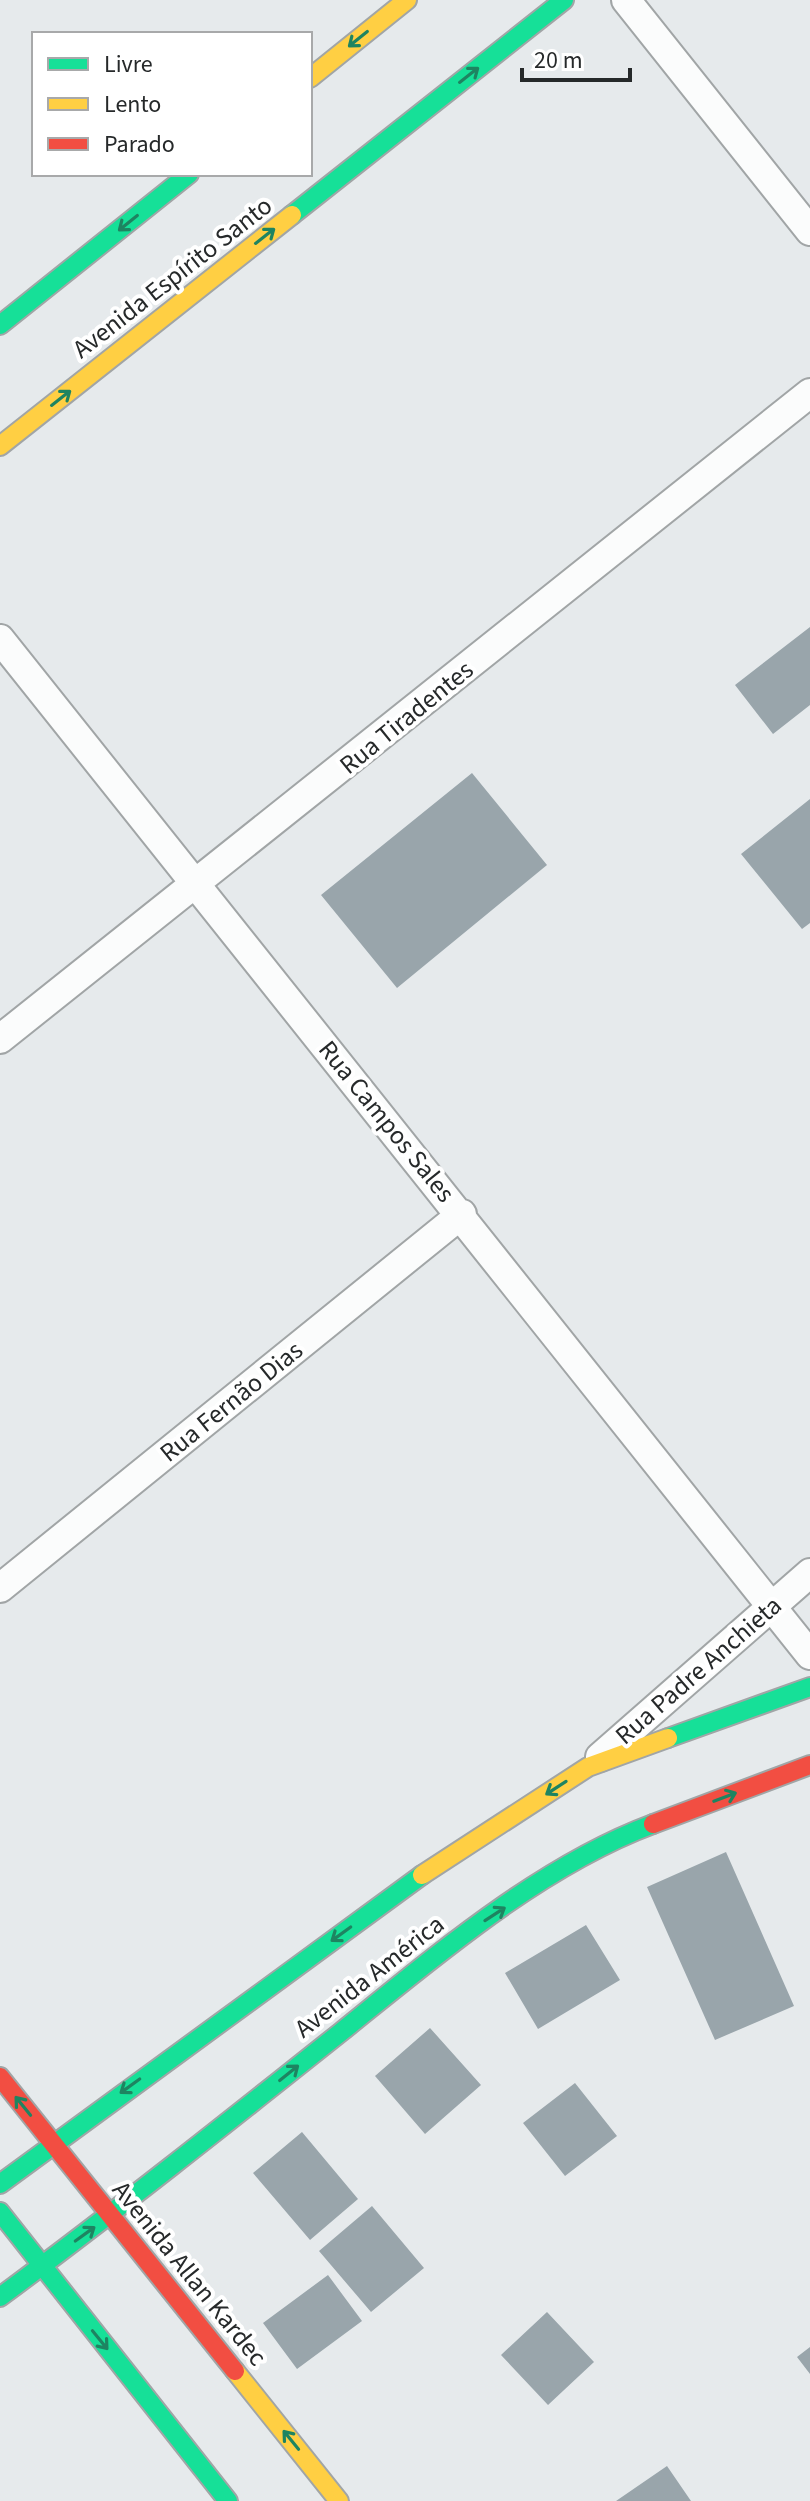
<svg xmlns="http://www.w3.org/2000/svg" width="810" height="2501" font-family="'Source Sans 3',sans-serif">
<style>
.building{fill:#99a5ab}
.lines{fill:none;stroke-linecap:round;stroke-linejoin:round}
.street-casing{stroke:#a1a5a6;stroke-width:32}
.fast-casing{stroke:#a1a5a6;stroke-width:22}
.slow-casing{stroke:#a1a5a6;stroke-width:22}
.jam-casing{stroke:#a1a5a6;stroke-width:22}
.street{stroke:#fbfcfc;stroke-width:28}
.fast{stroke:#16e098;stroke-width:18}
.slow{stroke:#ffcf43;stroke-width:18}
.jam{stroke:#f24e42;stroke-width:18}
.oneway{stroke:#1e8461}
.labels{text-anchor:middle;stroke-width:8;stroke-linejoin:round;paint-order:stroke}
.street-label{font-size:26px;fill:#26292a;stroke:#fff}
</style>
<rect width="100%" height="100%" fill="#e6eaec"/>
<path class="building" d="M810,627V705L773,734L735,685Z
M472,773L547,865L397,988L321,895Z
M810,799V923L802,929L741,854Z
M726,1852L794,2006L715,2040L647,1887Z
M586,1925L620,1980L538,2029L505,1973Z
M430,2028L481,2085L425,2134L375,2076Z
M575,2083L617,2136L565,2176L523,2123Z
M302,2132L358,2199L310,2240L253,2173Z
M372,2206L424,2268L371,2312L319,2251Z
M328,2275L362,2321L297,2369L263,2323Z
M547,2312L594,2362L548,2405L501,2355Z
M810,2347V2374L797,2357Z
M667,2466L691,2501H616Z"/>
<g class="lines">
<defs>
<path id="street" d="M626,0L810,231
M0,639L810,1655
M0,1039L810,393
M0,1588L462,1214
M600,1757L810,1573"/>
<path id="fast" d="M292,215L564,0
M0,325L189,174
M668,1738L810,1687
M0,2184L422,1875
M0,2212L228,2501
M0,2297C116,2211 228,2122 341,2032C434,1957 540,1866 653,1824"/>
<path id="slow" d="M310,78L407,0
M0,446L292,215
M422,1875L588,1767L668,1738
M235,2371L339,2501"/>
<path id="jam" d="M653,1824L810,1765
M0,2077L235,2371"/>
</defs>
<use href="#street" class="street-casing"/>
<use href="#fast" class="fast-casing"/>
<use href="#slow" class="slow-casing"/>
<use href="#jam" class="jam-casing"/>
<use href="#street" class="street"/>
<use href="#fast" class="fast"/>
<use href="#slow" class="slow"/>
<use href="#jam" class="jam"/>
</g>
<defs><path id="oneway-shaft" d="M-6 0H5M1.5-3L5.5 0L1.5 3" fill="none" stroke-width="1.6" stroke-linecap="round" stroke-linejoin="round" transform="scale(2)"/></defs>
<g class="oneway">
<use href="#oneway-shaft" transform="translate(358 39) rotate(141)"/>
<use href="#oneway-shaft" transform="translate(469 75) rotate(-38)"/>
<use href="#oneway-shaft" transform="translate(128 223) rotate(141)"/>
<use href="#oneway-shaft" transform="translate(265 236) rotate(-38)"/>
<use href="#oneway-shaft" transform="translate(61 398) rotate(-38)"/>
<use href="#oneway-shaft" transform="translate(556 1788) rotate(147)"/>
<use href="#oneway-shaft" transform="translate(725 1797) rotate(-21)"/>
<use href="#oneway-shaft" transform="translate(495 1914) rotate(-33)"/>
<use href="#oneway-shaft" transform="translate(341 1934) rotate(144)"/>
<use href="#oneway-shaft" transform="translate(289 2073) rotate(-39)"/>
<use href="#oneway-shaft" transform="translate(130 2086) rotate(144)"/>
<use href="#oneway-shaft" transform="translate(23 2106) rotate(-129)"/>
<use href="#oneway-shaft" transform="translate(85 2234) rotate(-36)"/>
<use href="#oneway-shaft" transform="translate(100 2340) rotate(51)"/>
<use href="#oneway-shaft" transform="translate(291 2440) rotate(-129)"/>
</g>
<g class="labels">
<g class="street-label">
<text transform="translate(172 277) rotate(-38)" y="9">Avenida Espírito Santo</text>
<text transform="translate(406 717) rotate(-39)" y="9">Rua Tiradentes</text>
<text transform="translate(387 1121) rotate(51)" y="9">Rua Campos Sales</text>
<text transform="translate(231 1401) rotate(-39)" y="9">Rua Fernão Dias</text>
<text transform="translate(698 1670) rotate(-41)" y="9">Rua Padre Anchieta</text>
<text transform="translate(369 1976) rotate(-38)" y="9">Avenida América</text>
<text transform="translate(190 2273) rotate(51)" y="9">Avenida Allan Kardec</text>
</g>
</g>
<rect x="32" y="32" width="280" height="144" fill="#ffffff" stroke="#a8a9aa" stroke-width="2"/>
<rect x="48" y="58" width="40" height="12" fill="#16e098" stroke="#a8a9aa" stroke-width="2"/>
<text x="104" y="72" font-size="24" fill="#26292a">Livre</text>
<rect x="48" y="98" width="40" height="12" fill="#ffcf43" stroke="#a8a9aa" stroke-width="2"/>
<text x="104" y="112" font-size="24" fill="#26292a">Lento</text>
<rect x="48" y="138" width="40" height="12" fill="#f24e42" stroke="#a8a9aa" stroke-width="2"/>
<text x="104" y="152" font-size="24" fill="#26292a">Parado</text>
<path d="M522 68v12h108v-12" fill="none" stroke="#26292a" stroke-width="4"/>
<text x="534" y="68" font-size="24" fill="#26292a" stroke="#ffffff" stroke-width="6" paint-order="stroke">20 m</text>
</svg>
